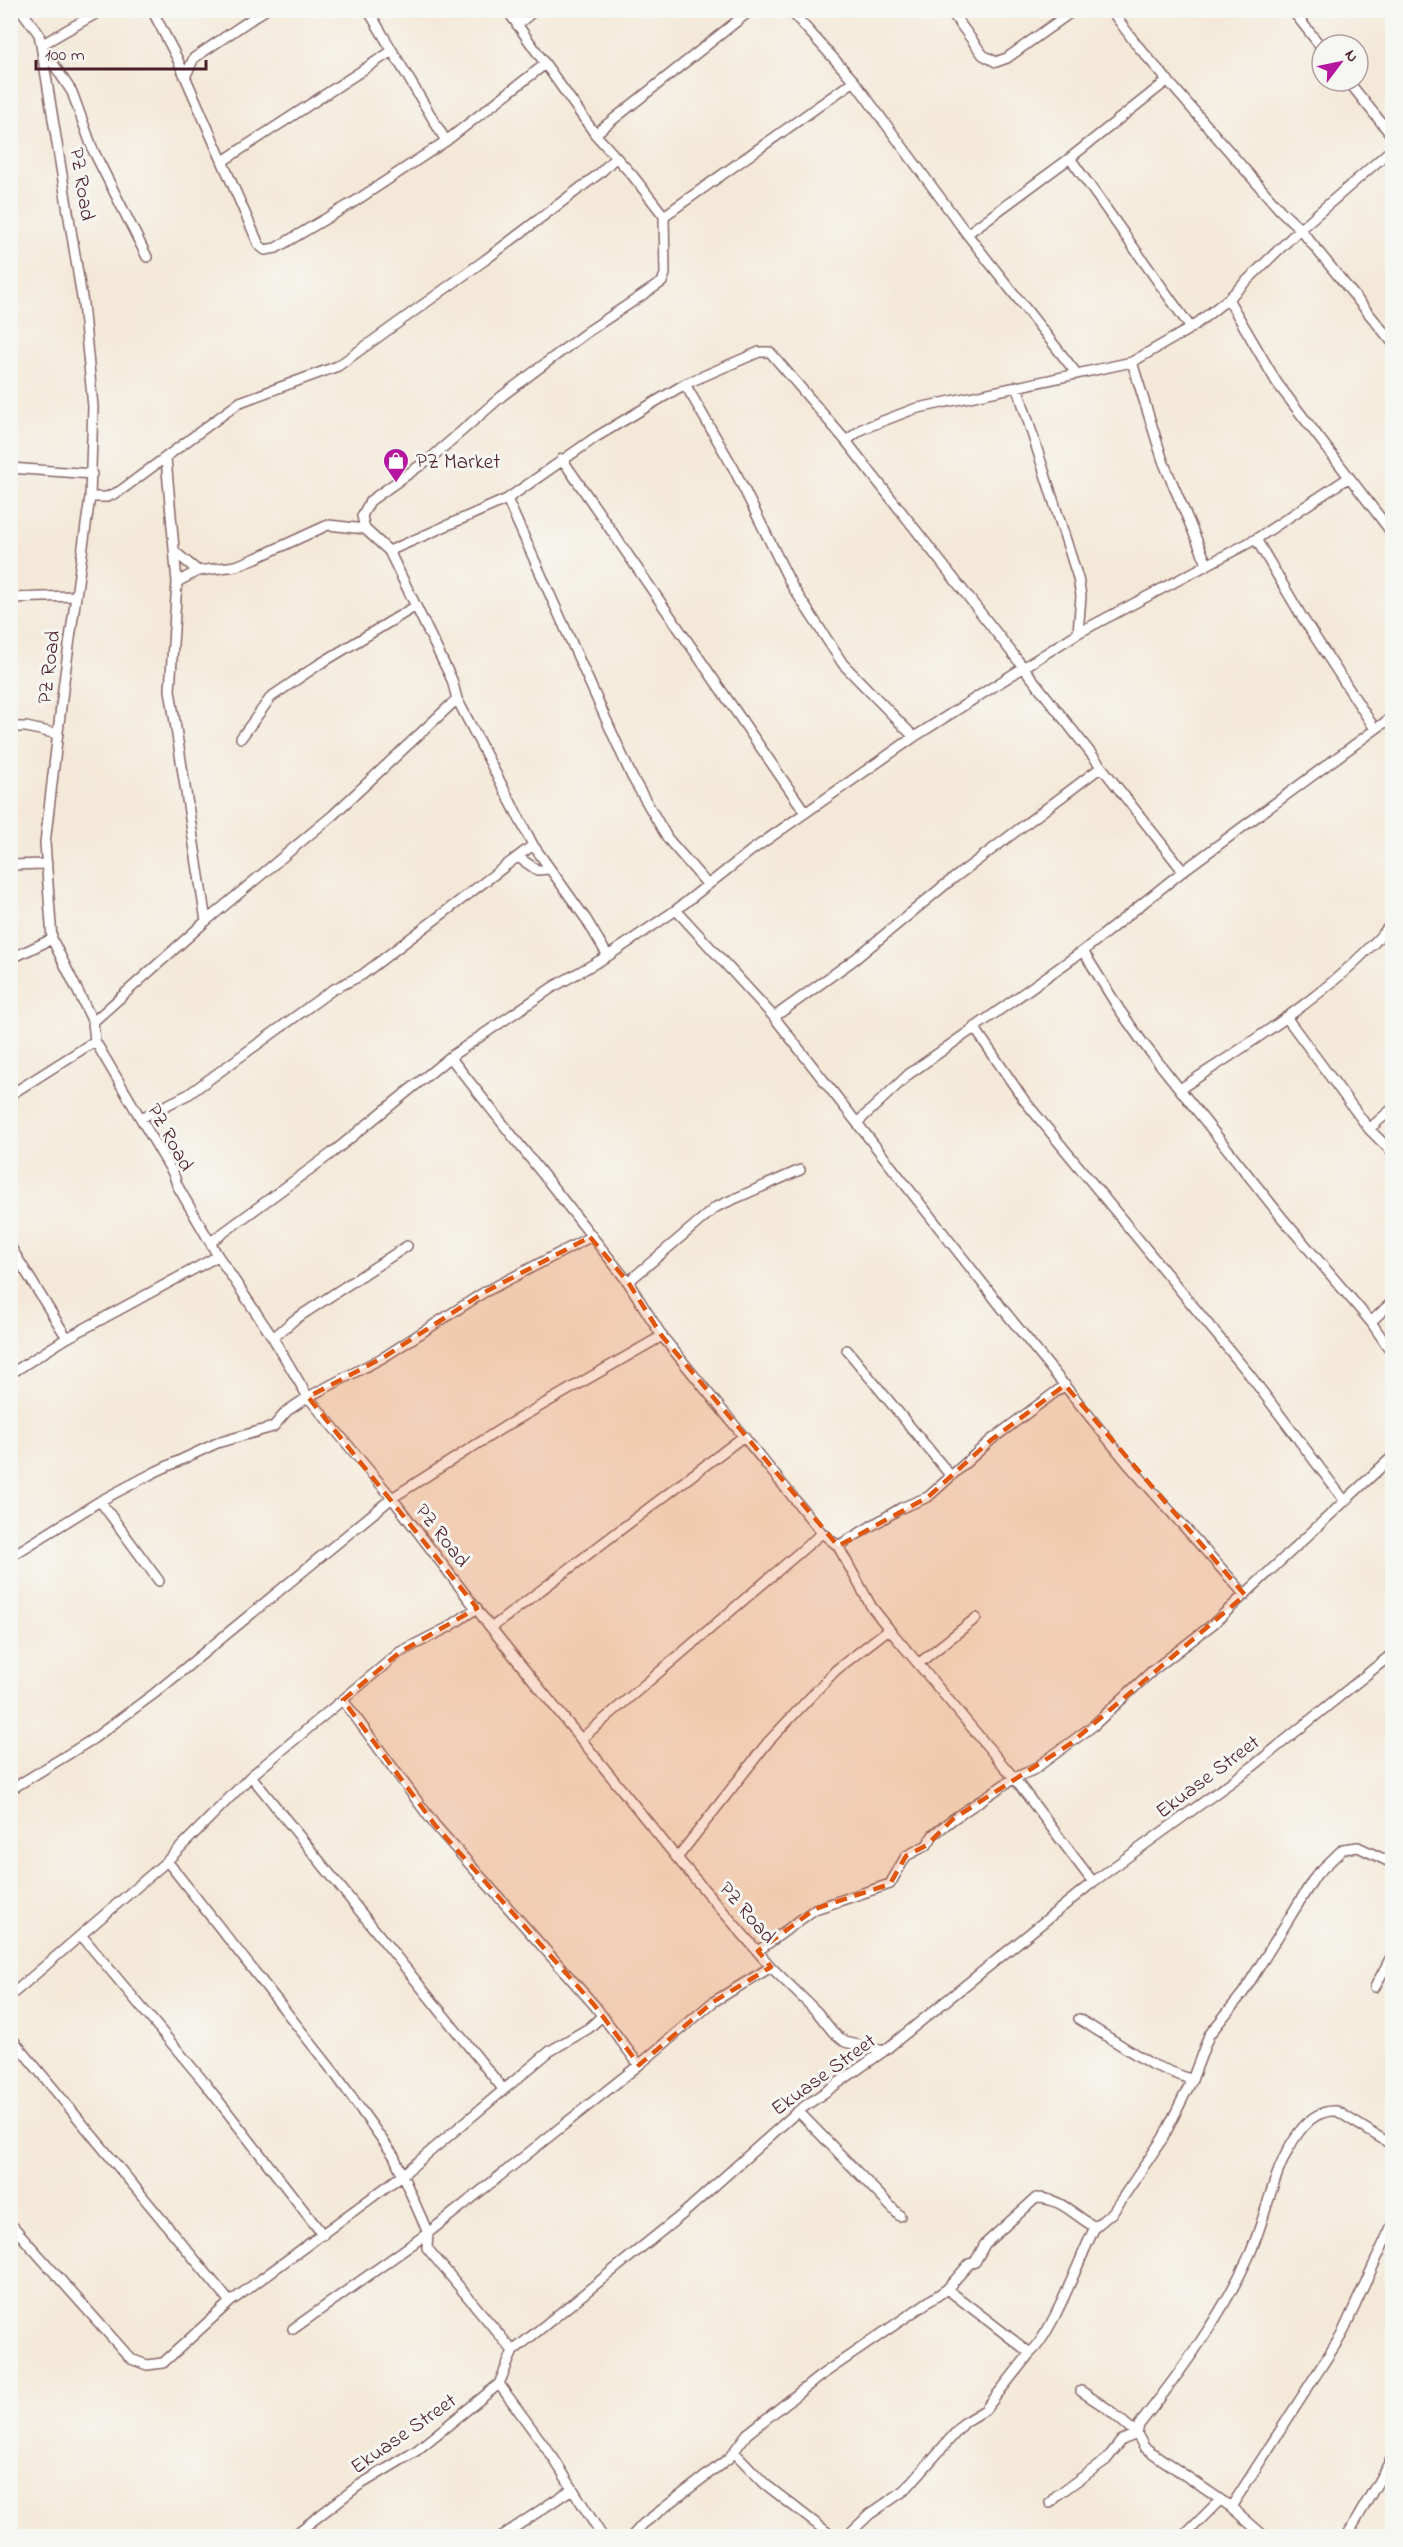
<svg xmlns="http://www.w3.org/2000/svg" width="1403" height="2547" font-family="'Indie Flower',sans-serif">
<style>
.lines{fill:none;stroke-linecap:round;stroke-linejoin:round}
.street-casing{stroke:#866668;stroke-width:12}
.street{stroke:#fff;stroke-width:9}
.marked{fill:#e0560e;fill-opacity:0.2;stroke:#e0560e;stroke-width:4.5;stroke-dasharray:12 8;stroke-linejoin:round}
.labels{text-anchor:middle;stroke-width:6;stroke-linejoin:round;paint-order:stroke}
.street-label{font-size:21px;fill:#4a1f2b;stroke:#f6f6f2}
.poi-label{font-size:21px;fill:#4a1f2b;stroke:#f6f6f2;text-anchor:start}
</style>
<rect width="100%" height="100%" fill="#f6f6f2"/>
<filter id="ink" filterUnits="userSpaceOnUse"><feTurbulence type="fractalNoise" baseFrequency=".0167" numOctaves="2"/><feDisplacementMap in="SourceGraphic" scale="12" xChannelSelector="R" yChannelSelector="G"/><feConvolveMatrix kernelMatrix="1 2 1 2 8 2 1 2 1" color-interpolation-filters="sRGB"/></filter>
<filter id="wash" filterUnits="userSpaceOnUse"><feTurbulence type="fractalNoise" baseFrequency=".008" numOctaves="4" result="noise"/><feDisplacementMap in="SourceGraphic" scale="24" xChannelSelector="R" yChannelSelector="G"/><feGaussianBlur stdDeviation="1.35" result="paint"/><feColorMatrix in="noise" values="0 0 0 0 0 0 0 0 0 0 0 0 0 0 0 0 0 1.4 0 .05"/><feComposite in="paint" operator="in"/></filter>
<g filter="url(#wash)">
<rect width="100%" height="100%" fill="#f4e9d8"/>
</g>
<g filter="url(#ink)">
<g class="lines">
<defs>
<path id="street" d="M21,10L39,34L41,45L83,304L93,407L90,497L64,681L45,843L52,939L93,1022L95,1041L174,1175L177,1185L218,1256L273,1338L308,1397L392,1498L491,1628L677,1858L771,1967L817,2012L833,2032L845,2042L884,2051
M102,10L41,45L72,92L93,150L147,257
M152,10L177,58L259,245L265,250L276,248L354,202L446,141L544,65
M368,10L446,141
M790,10L854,81L967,234L1077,374
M950,10L983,55L996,62L1007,58L1074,10
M1111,10L1136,44L1280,210L1300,229L1392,342
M1292,10L1322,48
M517,25L535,10
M185,77L194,58L265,10
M1348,81L1392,136
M595,134L751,10
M1070,158L1191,328
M223,161L392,51
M664,216L854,81
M967,234L1070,158L1168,80
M1228,299L1277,383L1392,533
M1132,362L1163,461L1207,564
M685,384L734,469L792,586L843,664L914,737
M1017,386L1078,578L1081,596L1078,633
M846,441L862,429L914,409L1132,362L1191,328L1228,299L1300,229L1392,149
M166,459L177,582L170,690L206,921
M562,459L805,812
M10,468L92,474
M90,497H107L120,491L240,402L338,366L485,260L600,173L616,157
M507,499L632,777L668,839L708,885
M365,529L362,516L370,501L432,457L502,396L587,332L662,282L665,274L664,216L633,176L595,134L507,10
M1256,539L1302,617L1375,729
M389,551L507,499L596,437L685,384L759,352H770L846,441L1183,871
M175,552L198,571
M177,582L198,571L236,566L256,558L328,525L365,529L389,551L452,680L457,699L533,845L586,919L608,956
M10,598L75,596
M10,727H26L58,734
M241,738L271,697L318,665L416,606
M518,857L537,870L549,869
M10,865L47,864
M676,910L774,1017L1002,1308L1128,1464L1245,1595
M1083,951L1119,1009L1143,1043L1283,1219L1371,1322L1392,1353
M10,959L52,939
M774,1017L855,959L946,884L1100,768
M1286,1017L1369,1129L1392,1152
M93,1022L206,921L333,815L457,699
M974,1027L1024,1100L1249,1374L1344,1500
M450,1057L628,1282L662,1336L822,1533L838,1546L871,1606L889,1629L1014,1778L1093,1882
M1180,1089C1254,1040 1334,992 1392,923
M10,1095L95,1041
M141,1118L189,1094L332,990L362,975L533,845
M858,1122L909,1074L1083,951L1183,871L1392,717
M1369,1129L1392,1109
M212,1241L332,1153L450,1057L553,987L608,956L676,910L752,850L914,737L1078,633L1256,539L1348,478
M10,1246L67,1338
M628,1282L716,1207L800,1170
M1371,1322L1392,1302
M273,1338L294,1320L407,1246
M847,1350L950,1475
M10,1374L67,1338L218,1256
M100,1501L159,1581
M838,1546L901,1508L928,1497L991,1440L1065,1385
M10,1557L100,1501L155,1472L217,1443L273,1427L287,1411L308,1397L384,1357L483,1293L590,1237
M491,1628L744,1436
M918,1664L976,1618
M343,1700L435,1825L595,2006L639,2065
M581,1739L822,1533
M251,1776L503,2089
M10,1790L93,1739L155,1693L392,1498L504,1427L662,1336
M677,1858L768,1742L836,1670L889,1629
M167,1861L336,2075L394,2156L428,2233L427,2248L513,2351
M81,1935L204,2082L323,2235
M758,1951L815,1909L890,1884L906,1856L927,1845L933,1835L953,1819L1014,1778L1033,1770L1093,1726L1152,1671L1213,1624L1392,1457
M1375,1987L1392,1955
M10,1996L167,1861L251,1776L400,1652L449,1627L477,1608
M1079,2019L1151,2064L1192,2080
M10,2036L230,2302
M798,2111L900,2216
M10,2223L131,2359L147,2365L163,2363L230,2302L401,2176L550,2051L589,2028L602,2016
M947,2289L1030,2353C1052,2335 1080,2257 1095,2227
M293,2329L428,2233L639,2065L713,2002L771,1967
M499,2384L554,2459L602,2536
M734,2452L765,2484L832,2536
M1050,2503L1056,2496L1106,2460L1122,2440L1137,2434L1108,2409L1081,2391
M1231,2507L1341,2336L1392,2225
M10,2529L15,2536
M293,2536L358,2486L416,2451L499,2384L513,2351L684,2213L798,2111L884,2051L1093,1882L1252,1767L1392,1654
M502,2536L572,2489
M632,2536L643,2524L729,2458L747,2434L820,2376L947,2289L969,2264L975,2262L985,2244L1036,2198C1062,2198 1074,2216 1095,2227L1113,2212L1163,2138L1192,2080L1209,2035L1243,1993L1316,1875L1343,1849L1358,1847L1392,1863
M847,2536L870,2514L905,2490L965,2422L985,2410L1030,2353
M1184,2536L1220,2500
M1264,2536L1231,2507L1144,2447L1137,2434L1139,2425C1180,2373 1221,2317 1249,2256C1267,2216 1273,2167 1299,2132C1309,2119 1320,2110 1337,2111L1392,2145
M1347,2536L1392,2458"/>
</defs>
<use href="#street" class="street-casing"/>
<use href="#street" class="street"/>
</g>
</g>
<path class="marked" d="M590,1237L628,1282L662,1336L838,1546L928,1497L991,1440L1065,1385L1245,1595L1070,1744L953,1819L927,1845L906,1856L890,1884L815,1909L758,1951L771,1967L713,2002L639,2065L595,2006L435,1825L343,1700L400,1652L477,1608L308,1397L384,1357L483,1293Z"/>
<defs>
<symbol id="shop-pin" viewBox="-11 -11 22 30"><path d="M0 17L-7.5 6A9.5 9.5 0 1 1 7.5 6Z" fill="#b5179e" stroke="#f6f6f2"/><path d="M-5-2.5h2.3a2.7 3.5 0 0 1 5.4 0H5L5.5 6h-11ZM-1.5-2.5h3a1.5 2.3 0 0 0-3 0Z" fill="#fff"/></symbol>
</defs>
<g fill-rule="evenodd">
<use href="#shop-pin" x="381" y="446" width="30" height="40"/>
</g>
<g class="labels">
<g class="street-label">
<text transform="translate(83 184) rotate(81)" y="7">PZ Road</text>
<text transform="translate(48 667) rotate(-83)" y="7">PZ Road</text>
<text transform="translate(171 1137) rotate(61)" y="7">PZ Road</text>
<text transform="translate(443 1535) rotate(52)" y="7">PZ Road</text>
<text transform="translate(1207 1776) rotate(-37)" y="7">Ekuase Street</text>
<text transform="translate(748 1912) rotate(49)" y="7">PZ Road</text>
<text transform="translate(823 2074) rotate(-36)" y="7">Ekuase Street</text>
<text transform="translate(403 2433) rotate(-35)" y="7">Ekuase Street</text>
</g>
<g class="poi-label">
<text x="416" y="468">PZ Market</text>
</g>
</g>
<rect width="1403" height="2547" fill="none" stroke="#f6f6f2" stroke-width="36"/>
<g transform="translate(1340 63) rotate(58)"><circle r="28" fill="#f6f6f2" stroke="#b1a0a2" stroke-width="1.5"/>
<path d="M0-4.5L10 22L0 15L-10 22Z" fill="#b5179e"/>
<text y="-9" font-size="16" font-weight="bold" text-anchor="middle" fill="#4a1f2b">N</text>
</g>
<path d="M36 60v9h170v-9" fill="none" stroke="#4a1f2b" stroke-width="3"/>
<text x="45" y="60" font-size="18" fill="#4a1f2b" stroke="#f6f6f2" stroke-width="4.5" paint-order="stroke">100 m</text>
</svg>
